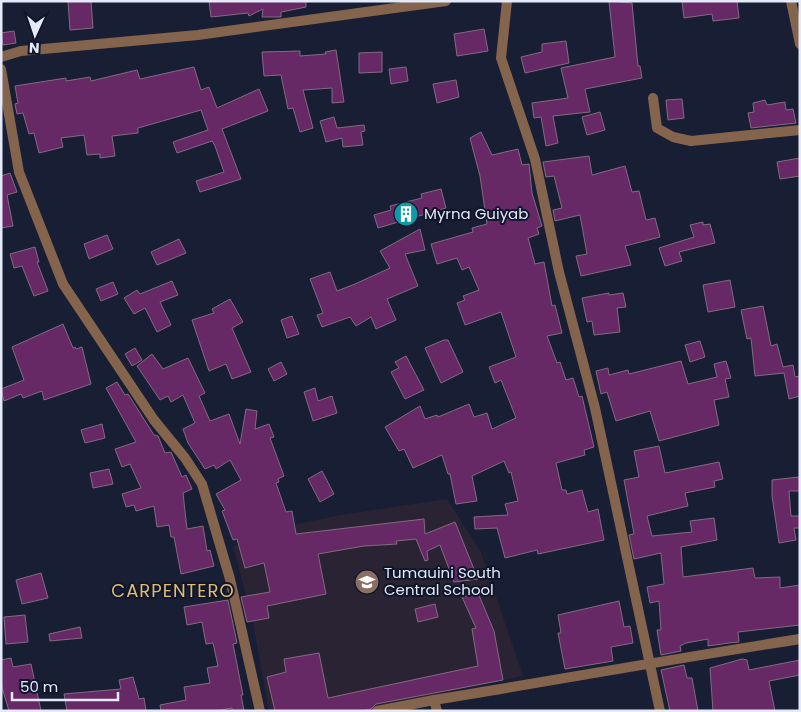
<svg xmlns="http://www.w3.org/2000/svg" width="801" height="712" font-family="Poppins,sans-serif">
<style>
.education{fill:#2a2333}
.building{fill:#662966;stroke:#826b80}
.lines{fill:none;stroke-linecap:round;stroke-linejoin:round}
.street{stroke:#84644d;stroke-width:10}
.labels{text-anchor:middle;stroke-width:4;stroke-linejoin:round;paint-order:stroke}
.poi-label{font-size:15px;fill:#e4eaf9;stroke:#0f152a;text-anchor:start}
.quarter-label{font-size:18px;letter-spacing:1px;fill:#e1bc74;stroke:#0f152a}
</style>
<rect width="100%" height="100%" fill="#181e34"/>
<path class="education" d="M447,499L481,552L523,676L362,711H269L251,613L233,547L256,533L340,515Z"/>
<path class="building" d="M68,1H91L93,28L70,30Z
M209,1H306V7L281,12V17H262L263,9L249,16L248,13L211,17Z
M609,1L632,3L638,66H640L642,78L585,89L590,112L553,116L558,143L546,146L541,117L534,118L532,103L568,98L561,68L615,57Z
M682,1H737L739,18L713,21L712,14L684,18Z
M484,29L488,51L457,56L454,34Z
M14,31L16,43L3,45L1,33Z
M566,41L569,63L525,73L521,57L542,52V44Z
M336,50L344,102L332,103V88L303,90L313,128L300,132L293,108L288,109L281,75L264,76L262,52L300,51V56L326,54L325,52Z
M382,52V72L359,73V53Z
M194,67L201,90L209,87L217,108L259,89L268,111L222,129L241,179L200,192L196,181L224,172L215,146L212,141L177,153L173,142L208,130L201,110L138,128V133L112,136L115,156L100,158V154L87,155L84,135L61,138L63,147L39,153L34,133L29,134L23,113L17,114L15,104L18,103L15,86L66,78V81L90,77L91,81L137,70L140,79Z
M406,67L408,81L391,84L389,69Z
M456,80L459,97L437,103L433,84Z
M682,99L684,118L668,120L666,100Z
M765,100L767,105L785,102L786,110L793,109L796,123L751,128L748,113L754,112L753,103Z
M600,112L605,130L587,135L582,117Z
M334,117L337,128L364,125L365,131L361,132L363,145L343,147L342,138L326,142L320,121Z
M481,132L492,155L518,149L522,165L529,164L532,193L542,226L537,228L539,234L528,238L535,264L544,262L552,306L555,305L562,333L547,336L557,363L560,362L566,380L573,378L579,397L582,396L594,447L584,450L585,455L556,463L562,490H566L567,494L582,490L588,512L598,509L604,540L538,554L537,550L505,558L497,528L475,529L474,517L508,515L505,504L518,501L511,472L509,473L504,461L472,476L477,501L456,504L450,474H448L442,455L413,468L404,449L399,451L385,427L420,406L425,419L437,415L438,417L469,404L474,417L487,413L492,429L516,418L501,380L495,383L489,367L516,357L501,312L465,325L457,303L465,300L463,296L479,290L469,267L462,270L457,258L437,264L431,244L473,232L472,228L487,224L480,176L470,138Z
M589,156L592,175L625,166L632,192L639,191L646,220L655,218L660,237L625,246L631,265L581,276L576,256L587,254L580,215L555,221L553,210L562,208L554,176L546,177L543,162Z
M800,158V176L780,179L777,162Z
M10,173L17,192L7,195L13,226L1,228V176Z
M441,189L446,208L378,228L374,215L391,210L390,206L422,198L421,194Z
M703,222V225L710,224L715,243L679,252L682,261L665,266L659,248L694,237L690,225Z
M420,229L425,250L405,254L418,286L387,299L396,320L376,329L371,317L356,326L350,317L322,327L317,315L323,313L310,279L330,272L337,291L355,284L390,268L380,251Z
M107,235L113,249L89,259L84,244Z
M179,239L186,253L157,265L151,252Z
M35,247L39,262H37L48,291L34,296L22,266L14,268L10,254Z
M730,280L735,307L708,312L703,285Z
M172,281L178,295L160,302L171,325L157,332L145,308L134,314L124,298L137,290L140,294Z
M113,282L118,294L101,301L96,289Z
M609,293V295L623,293L626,307L617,308L620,332L594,335L592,321L587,322L582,298Z
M230,299L243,322L232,328L251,372L232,379L226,364L209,371L192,320L214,313L212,309Z
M763,306L771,346L777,344L783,367L793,365L795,377L800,376V396L789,399L784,373L755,376L751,338L747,339L741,310Z
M292,316L299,334L287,338L281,320Z
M63,324L73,348L75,347L76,349L82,347L91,384L44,400L42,391L23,398L21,394L4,401L1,389L24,380L12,347Z
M444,340H448L463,372L441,383L425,348Z
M700,341L705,357L690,362L685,345Z
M135,348L142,360L132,366L125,354Z
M152,354L163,369L188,358L205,393L199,396L210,421L229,414L240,444L246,409L257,411L255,429L269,424L274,437L270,438L284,476L278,479L279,482L276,483L286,512L292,511L296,534L424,519L425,534L455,522L478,579L454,582L440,545L427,551L428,560L425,561L416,539L396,541L397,544L364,546L318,554L326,594L267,606L269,618L247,622L241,597L270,592L264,563L245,568L237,539L233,540L222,511L225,510L216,494L241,480L230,460L216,469L214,465L205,469L188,443L183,429L195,423L183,395L171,402L168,396L160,400L137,366Z
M406,356L424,390L405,399L391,372L399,368L395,362Z
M681,361L688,384L717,377L714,364L726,361L731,378L725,379L729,397L714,400L719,425L659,441L650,411L616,421L607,392L601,394L596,371L608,368L609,375L628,370L629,374Z
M281,362L287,374L274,381L268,369Z
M117,382L125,395L128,394L154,435L158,436L165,453L171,452L182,477L186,475L192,489L183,493L187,529L203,526L207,551L210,550L214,566L181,574L174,537H171L169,525L157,527L154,506L136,511L134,505L126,507L122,494L141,488L130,464L122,467L115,449L136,442L106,388Z
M315,388L318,401L332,396L337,413L313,421L304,392Z
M102,424L105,438L85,443L81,430Z
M659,446L665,473L719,462L723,479L714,481L715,487L685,493L688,506L647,516L652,536L692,532L690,521L714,518L717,540L681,547L683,577L753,568L755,578L780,577V588L800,585V625L738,632L739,642L729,643L708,646V639L686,643L680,646L681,651L661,655L657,630H661L659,601L650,603L647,587L664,584L661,553L634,559L629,535L634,534L624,480L639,477L634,451Z
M109,469L113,484L93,488L90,473Z
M322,471L334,494L320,502L308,479Z
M799,477L800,491H789L791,516H800V528H794L796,540L779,543L772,496V480Z
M41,573L48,598L22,604L16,580Z
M478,593L494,631L503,680L376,704L371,709L360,711H275L267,677L286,672L284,659L319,653L328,698L478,666L472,629L476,628L462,597Z
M228,600L237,643L233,644L243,695H241L244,711H232V708L216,711H161L160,705L186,700L184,687L210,683L207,668L218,666L213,643L206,644L202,622L187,625L184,607Z
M619,601L624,627L630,626L633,643L611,647L613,661L565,669L558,633H561L558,615Z
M435,604L438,617L418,622L415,609Z
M25,615L28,642L6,644L4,617Z
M80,627L82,638L50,641L49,634Z
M11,658L13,667L31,664L41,711H9L1,684V660Z
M742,659L747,660L749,670L800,660V675L769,681L775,711H713L710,668Z
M684,665L687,678H692L698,711H670L661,670Z
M133,677L139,699L144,698L146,711H67L64,694L121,689L119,680Z"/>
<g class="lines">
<path class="street" d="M507,1L501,58L535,159L559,272L595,408L660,711
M791,1L800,44
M1,57L21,51L198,35L446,1
M1,69L19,172L63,284L154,420L185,458L202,484L230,579L260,711
M653,98L657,128L673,137L691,141L800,130
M434,700C556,680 678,658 800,639
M377,711L434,700L437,711"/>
</g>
<defs>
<symbol id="building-disc" viewBox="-11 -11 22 22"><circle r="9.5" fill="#0f9aa8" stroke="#0f152a"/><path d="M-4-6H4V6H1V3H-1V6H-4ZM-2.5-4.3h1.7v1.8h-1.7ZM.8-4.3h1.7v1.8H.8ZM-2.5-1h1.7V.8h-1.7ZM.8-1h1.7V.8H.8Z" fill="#fff"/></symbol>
<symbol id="school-disc" viewBox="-11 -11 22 22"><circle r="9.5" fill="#8d6e63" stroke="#0f152a"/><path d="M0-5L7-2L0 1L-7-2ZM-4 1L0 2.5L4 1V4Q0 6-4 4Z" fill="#fff"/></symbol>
</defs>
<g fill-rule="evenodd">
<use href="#building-disc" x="392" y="200" width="28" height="28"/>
<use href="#school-disc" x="353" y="568" width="28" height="28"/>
</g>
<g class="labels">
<g class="poi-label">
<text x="424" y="219">Myrna Guiyab</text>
<text x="384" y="578">Tumauini South<tspan x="384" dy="17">Central School</tspan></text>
</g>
<g class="quarter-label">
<text x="173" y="597">CARPENTERO</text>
</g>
</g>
<rect width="801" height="712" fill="none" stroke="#e4eaf9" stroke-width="5"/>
<g transform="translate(35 35) rotate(183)" stroke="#0f152a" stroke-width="4" paint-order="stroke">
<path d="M0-4L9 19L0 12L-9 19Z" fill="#e4eaf9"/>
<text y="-8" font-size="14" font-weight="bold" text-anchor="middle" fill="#e4eaf9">N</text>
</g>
<path d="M12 692v8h106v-8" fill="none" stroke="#e4eaf9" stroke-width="2.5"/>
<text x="20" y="692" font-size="15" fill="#e4eaf9" stroke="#0f152a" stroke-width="4" paint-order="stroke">50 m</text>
</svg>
